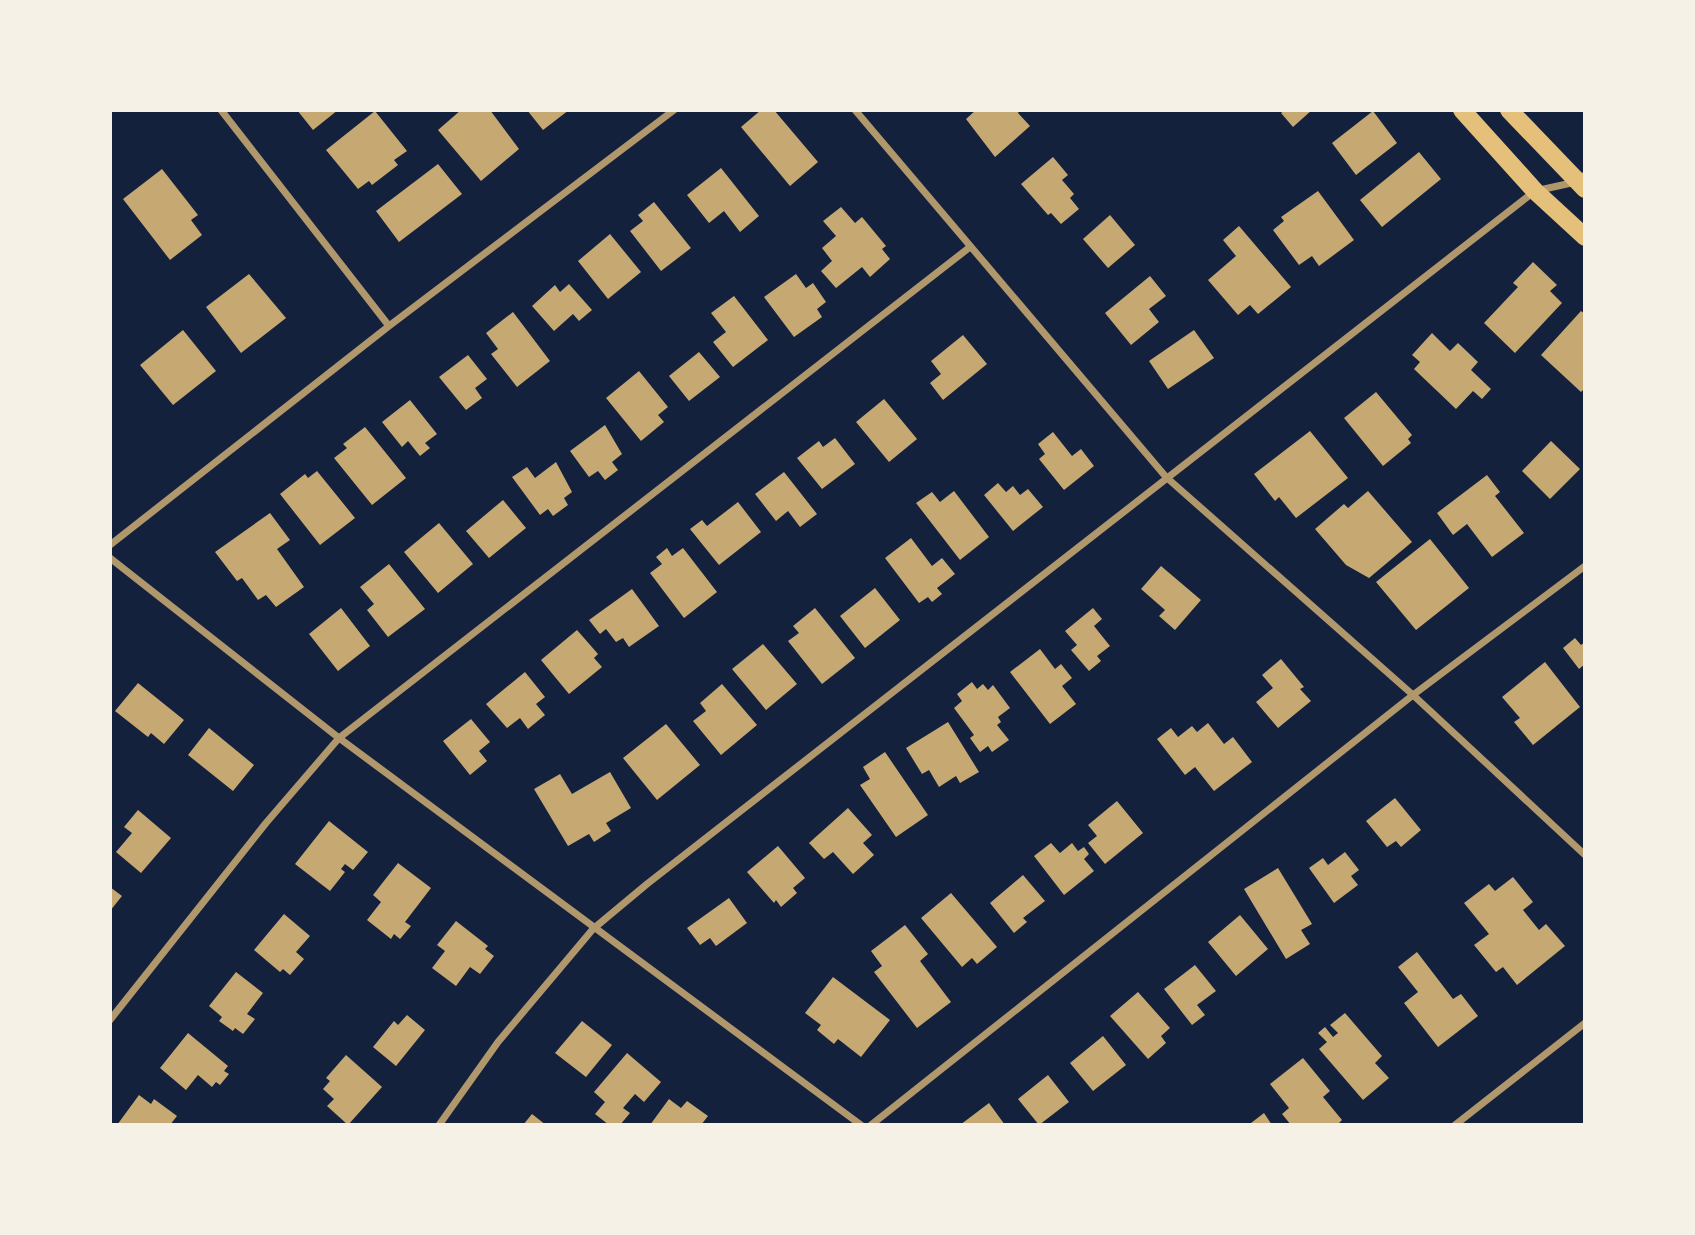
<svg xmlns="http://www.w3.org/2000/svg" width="1695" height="1235" font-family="Cabin,sans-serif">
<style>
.building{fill:#c6a872}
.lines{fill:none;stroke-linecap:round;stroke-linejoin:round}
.minor{stroke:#b1986c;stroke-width:7}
.primary{stroke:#e5c07b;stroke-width:18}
</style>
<rect width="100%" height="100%" fill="#14213d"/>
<path class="building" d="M297,110H338L313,130Z
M461,110H490L519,149L481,181L438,130Z
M527,110H569L543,130Z
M761,110H774L818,162L790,186L741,127Z
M976,110H1020L1018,113L1030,126L995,157L966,119Z
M1285,110H1312L1293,127L1281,113Z
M375,111L407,151L394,160L398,165L372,185L369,181L358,189L326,150Z
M1373,111L1397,143L1356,175L1332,143Z
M1419,152L1441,179L1382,227L1360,200Z
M1053,157L1068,175L1062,180L1074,194L1070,198L1079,209L1061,224L1051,213L1048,215L1021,184Z
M438,164L462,194L399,242L376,211Z
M721,168L759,216L740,232L724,211L709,223L687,195Z
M162,169L198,215L191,220L202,235L170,260L123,199Z
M1318,191L1354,240L1319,266L1312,256L1299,265L1273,230L1284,221L1281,217Z
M654,202L691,248L661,271L630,231L643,221L638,215Z
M841,207L855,223L862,217L886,246L882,249L890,259L870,277L862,267L836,288L821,271L832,261L822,248L836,236L823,221Z
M1110,215L1135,245L1108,268L1083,239Z
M1239,226L1291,287L1258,314L1250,305L1238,315L1208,280L1236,256L1223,240Z
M610,234L641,272L608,299L578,261Z
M1533,262L1557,285L1550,291L1562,303L1515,353L1484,323L1518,287L1513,283Z
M249,274L286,318L241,353L206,307Z
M796,274L806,288L813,283L826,302L817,309L822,317L794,337L764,297Z
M1150,276L1166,296L1149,309L1159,322L1131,345L1105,313Z
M569,284L592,310L579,321L573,314L554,331L532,306L555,285L560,292Z
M734,296L768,340L733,367L713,342L726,332L711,313Z
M1581,311L1585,314V388L1581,392L1541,355Z
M513,312L550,361L517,387L491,354L498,349L486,333Z
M183,330L216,371L173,405L140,365Z
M1194,330L1214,358L1168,389L1149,361Z
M1432,333L1450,351L1458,343L1478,362L1471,370L1491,389L1482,399L1473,391L1456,409L1414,369L1420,362L1412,355Z
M963,335L987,364L943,400L930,383L941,374L931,361Z
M699,352L720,377L689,401L669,376Z
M468,355L487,379L475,388L482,398L466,410L439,377Z
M639,371L668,407L658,415L664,422L641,441L606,398Z
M1376,392L1412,435L1408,439L1411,443L1383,466L1344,418Z
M884,399L917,439L889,462L856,422Z
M410,400L437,434L425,443L430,448L420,456L408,441L402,447L382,422Z
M605,425L622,454L612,462L618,470L605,480L598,471L589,477L570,451Z
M365,427L406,478L372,505L334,458L347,448L343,444Z
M1310,431L1348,478L1296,518L1279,497L1275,501L1254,474Z
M1053,432L1072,456L1081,449L1094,466L1064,490L1039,459L1045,454L1038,444Z
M835,438L855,464L822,489L797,458L819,441L823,447Z
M1551,441L1580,469L1550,499L1522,471Z
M556,462L572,492L564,498L568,505L553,516L548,509L540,515L512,477L527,467L535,478Z
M317,471L355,518L320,545L280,494L305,474L308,478Z
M784,472L817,514L800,527L788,511L776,521L755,494Z
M1487,475L1500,492L1495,496L1524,533L1492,557L1467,524L1453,535L1437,513Z
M998,483L1006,492L1013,486L1020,495L1028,489L1043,507L1013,531L984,495Z
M954,491L989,537L960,560L916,503L932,492L940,502Z
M1368,491L1412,542L1369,578L1346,565L1315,529L1344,504L1348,508Z
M503,500L526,528L489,558L466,531Z
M738,502L761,532L719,565L690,529L702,520L707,526Z
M270,513L290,540L277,549L304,587L276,607L266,595L258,600L242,578L237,581L215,552Z
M439,523L473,564L438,593L404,552Z
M911,538L932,566L942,558L955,574L937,588L942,594L932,602L928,597L919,603L885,558Z
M1430,539L1469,588L1416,630L1376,582Z
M667,548L672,556L683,548L717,592L684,618L650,573L662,564L656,557Z
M389,564L425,609L388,637L367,610L374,604L360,587Z
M1161,566L1201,600L1175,630L1159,616L1165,610L1141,589Z
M875,588L900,620L865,648L840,616Z
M632,589L659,626L629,647L623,638L616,642L606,629L600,634L589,620Z
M341,608L370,646L338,671L309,634Z
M815,608L855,658L822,684L788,641L799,633L793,626Z
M1093,608L1102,619L1094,626L1110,646L1097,656L1101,661L1089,671L1071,650L1077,645L1065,631Z
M577,630L598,654L594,658L602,667L569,694L541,660Z
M1575,638L1581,645L1585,642V664L1579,669L1563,648Z
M763,644L797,684L766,710L732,669Z
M1040,649L1055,669L1061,664L1072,678L1062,686L1076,704L1050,724L1010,672Z
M1281,659L1304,687L1300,689L1311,701L1278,728L1256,702L1273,688L1262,675Z
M1545,662L1580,707L1533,745L1514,722L1520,718L1502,697Z
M525,672L545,697L536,704L545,715L528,729L520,718L507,728L486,704Z
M972,682L977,689L983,684L988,690L993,685L1010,708L998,717L1001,722L997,725L1009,740L992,752L988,746L980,752L970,738L974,735L954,708L962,701L957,694Z
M138,683L184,720L164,744L151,733L148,737L115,711Z
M722,684L757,725L721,755L693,721L706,711L700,703Z
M471,719L490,742L479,751L487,761L470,775L443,741Z
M948,722L979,772L960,783L956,776L939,787L929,770L922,774L906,748Z
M1208,723L1224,744L1233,737L1252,762L1214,791L1195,767L1185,775L1157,739L1171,728L1178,737L1192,726L1197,732Z
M666,724L700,765L657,800L623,758Z
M209,728L254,765L233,791L188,755Z
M885,752L928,815L896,837L860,785L870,779L863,767Z
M610,772L631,808L606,823L611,831L594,842L589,834L568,846L534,789L560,774L572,794Z
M1395,798L1421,830L1401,847L1396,841L1387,847L1366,821Z
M1117,801L1143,833L1105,864L1088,843L1097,836L1088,825Z
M848,808L872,835L863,843L874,855L853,874L833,852L824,859L809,843Z
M138,810L171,838L141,873L116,852L132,833L124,827Z
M329,821L368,852L353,870L345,864L341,869L345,872L330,891L295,864Z
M1051,843L1060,853L1072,843L1078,851L1084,847L1089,854L1084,859L1094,871L1064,895L1034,856Z
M778,846L805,878L793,888L797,893L781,907L776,900L774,903L747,872Z
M1345,852L1359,870L1351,876L1358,885L1334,903L1309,868L1323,858L1328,865Z
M398,863L431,888L405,922L411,926L400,939L394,934L391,939L367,920L381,902L373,895Z
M1278,868L1312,924L1301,930L1310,944L1286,959L1244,889Z
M1023,875L1045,901L1023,918L1027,922L1014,933L990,903Z
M1513,877L1533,902L1523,910L1539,930L1546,924L1565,946L1517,985L1503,967L1496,972L1474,945L1489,934L1464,903L1489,884L1495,891Z
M110,887L122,896L110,911Z
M951,893L997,947L977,964L972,958L962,967L921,918Z
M729,898L747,923L716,946L710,938L700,945L687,928Z
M284,914L310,936L296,952L304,959L290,975L283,969L280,972L254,950Z
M1240,915L1268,949L1236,976L1208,942Z
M456,921L488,946L485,949L494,956L480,974L470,967L456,986L432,968L445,951L437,945Z
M905,925L928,954L920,961L951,1002L917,1028L874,972L882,966L871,951Z
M1417,952L1453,999L1461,994L1478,1016L1438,1047L1404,1003L1418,992L1398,967Z
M1195,965L1216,991L1197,1005L1205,1015L1192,1025L1164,989Z
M236,972L263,993L247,1014L255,1019L243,1034L235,1028L233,1031L219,1021L222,1017L209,1006Z
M833,977L890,1020L861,1057L838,1039L834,1044L817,1030L821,1025L805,1013Z
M1138,992L1170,1028L1161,1036L1166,1043L1148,1059L1110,1016Z
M1345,1013L1382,1056L1375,1063L1389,1078L1363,1100L1319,1049L1327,1042L1318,1033L1325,1027L1333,1037L1338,1033L1330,1025Z
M407,1015L425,1030L396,1066L373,1047L394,1021L398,1025Z
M582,1021L612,1045L586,1077L555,1053Z
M188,1033L228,1066L224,1071L229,1074L220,1085L216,1082L212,1087L198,1075L186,1090L160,1068Z
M1103,1036L1126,1065L1093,1091L1070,1063Z
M627,1053L661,1082L644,1102L635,1094L623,1108L630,1113L620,1125H609L595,1114L605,1102L594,1092Z
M346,1055L382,1087L348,1125L327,1106L334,1099L323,1089L330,1081L326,1078Z
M1303,1058L1330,1091L1323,1097L1342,1120L1337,1125H1291L1282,1114L1289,1108L1270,1084Z
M1048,1075L1069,1102L1039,1125L1018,1099Z
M139,1095L151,1104L154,1099L177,1116L170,1125H117Z
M669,1099L681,1108L687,1101L708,1116L701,1125H650Z
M989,1103L1005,1125H960Z
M1264,1113L1272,1125H1252L1251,1123Z
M532,1114L546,1125H523Z"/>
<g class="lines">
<path class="minor" d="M221,110L389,326
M855,110L1166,477L1413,695L1585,855
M110,545L389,326L674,110
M110,558L339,738L861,1125
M110,1020L266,823L339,738L970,247
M439,1125L498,1042L593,929L647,884L1535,191L1576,182L1585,175
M871,1125L1413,695L1585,566
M1455,1125L1585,1023"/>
<path class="primary" d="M1462,110L1535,191L1585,237
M1509,110L1585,189"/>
</g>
<rect width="1695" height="1235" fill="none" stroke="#f6f1e7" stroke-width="224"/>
</svg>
